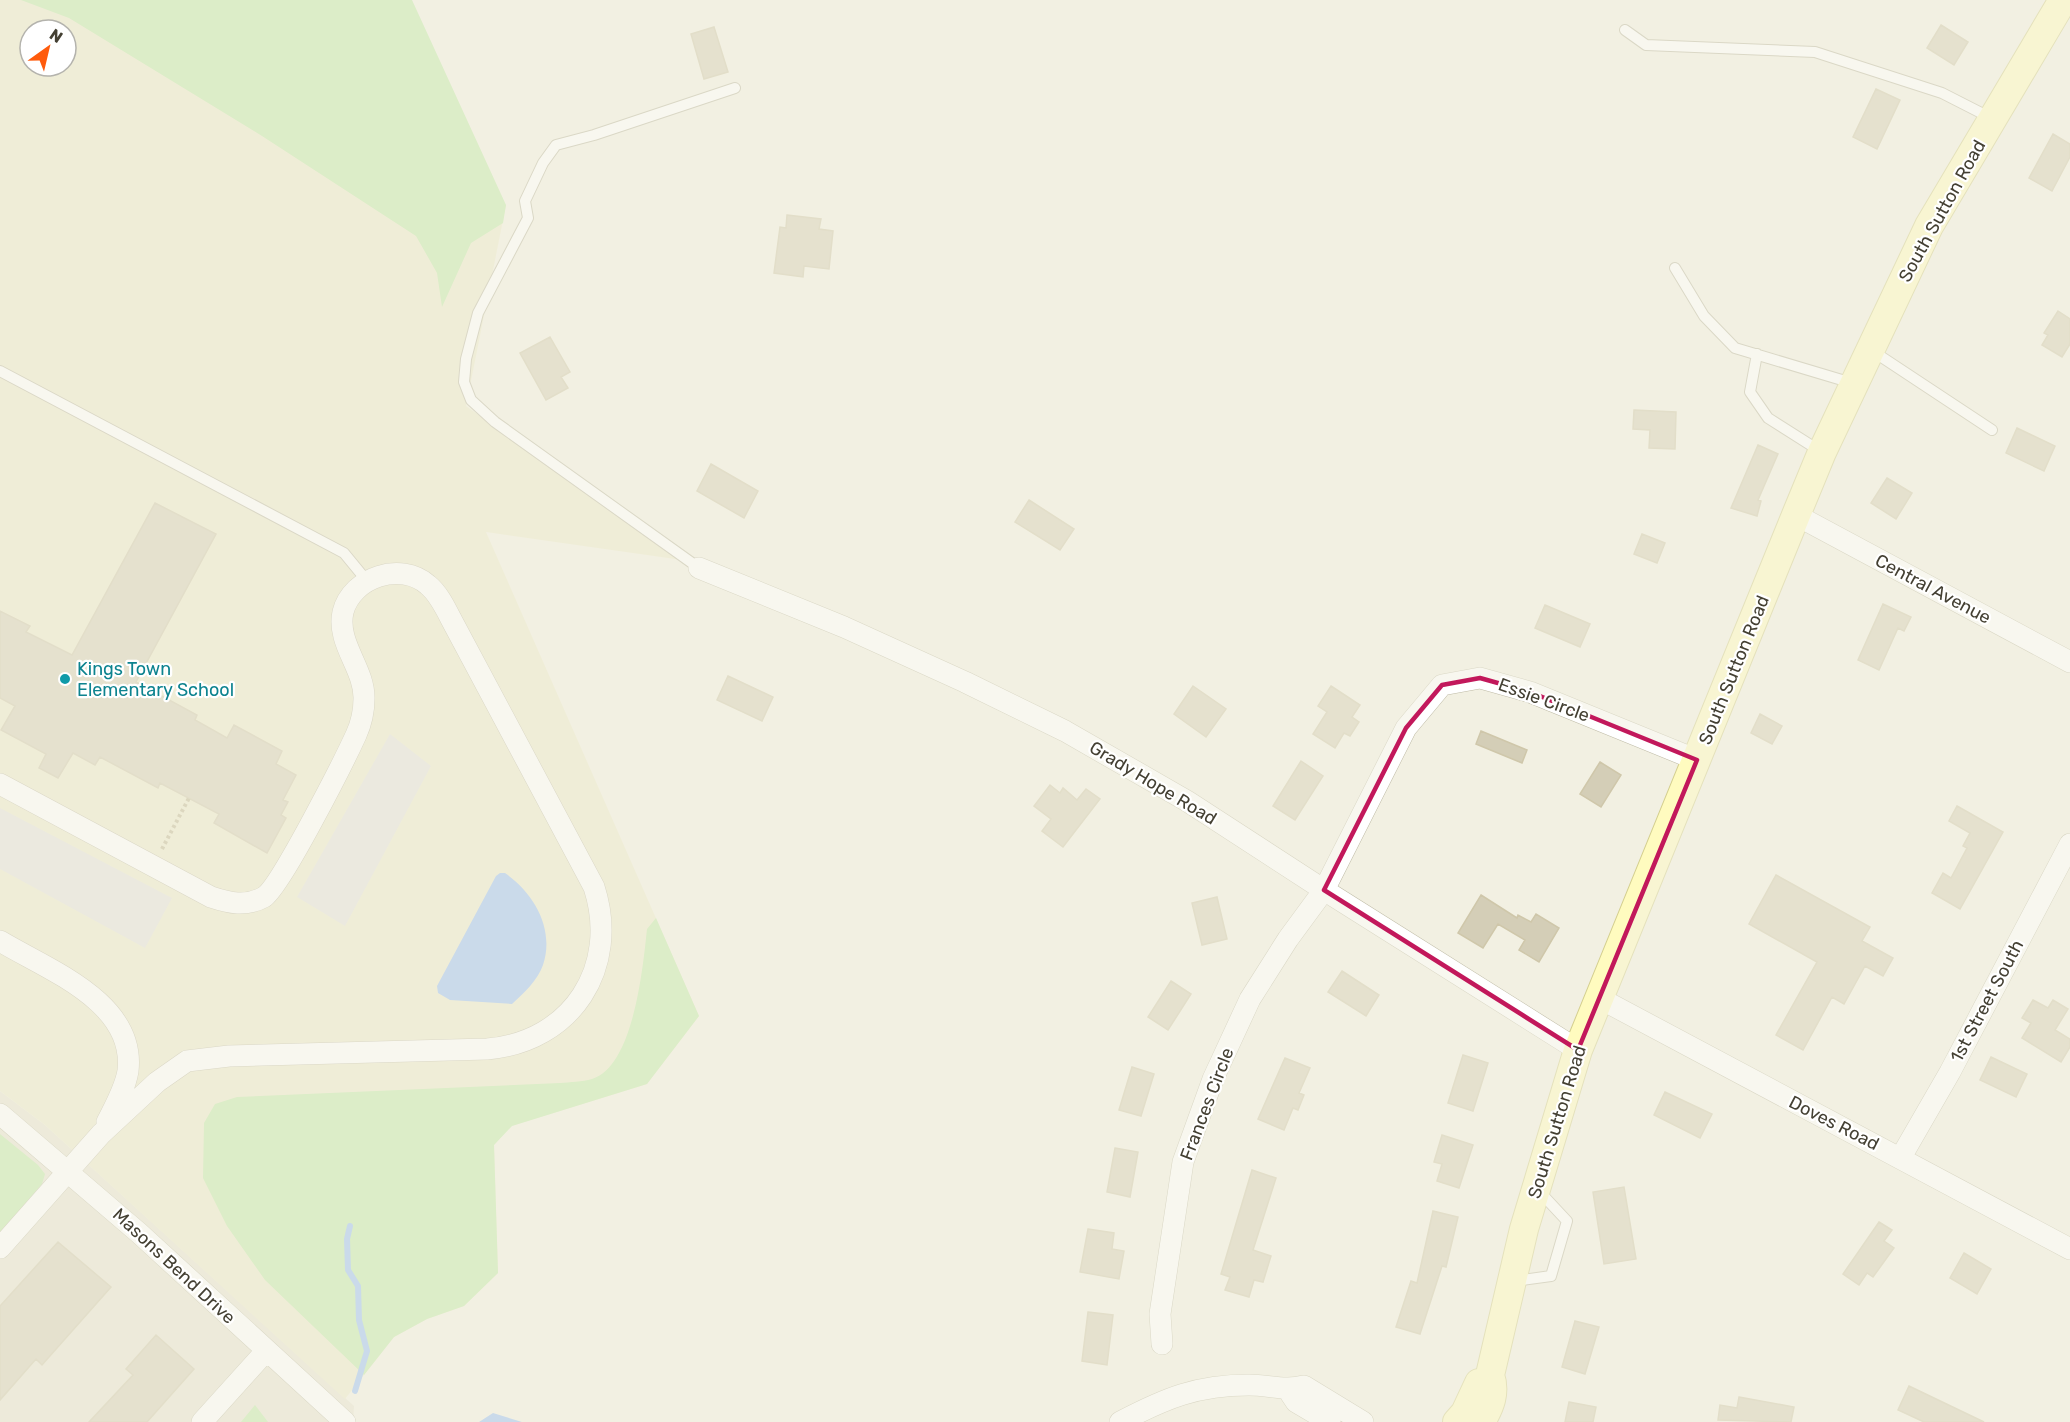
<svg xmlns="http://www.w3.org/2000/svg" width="2070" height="1422" font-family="Rubik,sans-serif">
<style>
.residential{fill:#e6e3d0}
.education{fill:#ece9cb;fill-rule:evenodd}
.green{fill:#c0e9a8}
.parking{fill:#e2e1db}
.water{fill:#9abff3}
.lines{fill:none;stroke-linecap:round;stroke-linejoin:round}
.stream{stroke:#9abff3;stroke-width:6}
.building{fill:#d4ceb7;stroke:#cfc7aa;stroke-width:1.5}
.lane-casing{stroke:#bebaa5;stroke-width:12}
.street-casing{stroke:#bebaa5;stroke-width:22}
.secondary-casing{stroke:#d4cf8f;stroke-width:30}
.path{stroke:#c0b995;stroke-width:4;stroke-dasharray:3 3;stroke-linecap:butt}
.lane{stroke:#fff;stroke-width:10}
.street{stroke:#fff;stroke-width:21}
.secondary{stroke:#fffbbf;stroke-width:28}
.marked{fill:none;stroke:#c2185b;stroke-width:4.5;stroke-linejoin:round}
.culture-dot{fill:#0f9aa8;stroke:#fff;stroke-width:2}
.labels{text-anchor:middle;stroke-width:4.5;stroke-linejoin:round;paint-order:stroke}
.street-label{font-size:18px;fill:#444033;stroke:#fff}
.culture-label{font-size:18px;fill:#0d838f;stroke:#fff;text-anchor:start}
</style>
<rect width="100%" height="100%" fill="#f2f0e2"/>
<path class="residential" d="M0,1091L45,1125L354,1406L353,1422H0Z"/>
<path class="education" d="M0,0H300L506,205L466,406L682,560L486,532L699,1016L647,1084L511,1126L494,1145L498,1273L464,1306L427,1319L394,1337L345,1399L45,1125L0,1091ZM30,30H66V66H30Z"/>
<path class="green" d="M21,0H412L506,205L503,223L471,243L442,307L437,273L416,236L262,136L69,18Z
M656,918L699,1016L647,1084L512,1126L494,1145L498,1273L464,1306L427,1319L394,1337L364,1375L265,1280L227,1226L203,1178L204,1123L215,1104L237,1097L560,1083C570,1082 582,1082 592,1079C634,1066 643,966 647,929Z
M0,1134L38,1165L45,1174L42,1184L0,1233Z
M255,1405L268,1422H241Z"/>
<path class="parking" d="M390,734L431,766L345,926L297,897Z
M0,808L172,898L145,948L0,869Z"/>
<path class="water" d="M500,873H505C534,893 555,929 543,965C538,980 523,994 512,1004L450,1000L438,993L437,986L496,876Z
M493,1413L522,1422H479Z"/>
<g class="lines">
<path class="stream" d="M350,1226L347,1239L348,1270L358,1286L359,1320L367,1351L355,1391"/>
</g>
<path class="building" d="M1941,25L1968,42L1954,65L1927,48Z
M714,27L728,72L704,79L691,34Z
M1876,89L1900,100L1877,149L1853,137Z
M2053,134L2070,144V157L2052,191L2029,178Z
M787,215L821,219L819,229L833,231L829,269L804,266L803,277L774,273L780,227L786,228Z
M2058,311L2070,319V344L2062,357L2042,345L2048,335L2044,333Z
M550,337L570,372L561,377L568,388L546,400L520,353Z
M1634,410L1676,412L1675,449L1649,448L1650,430L1633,429Z
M2017,428L2055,446L2044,471L2006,453Z
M1758,445L1778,454L1758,500L1761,501L1757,516L1731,508Z
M711,464L758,491L744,518L697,491Z
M1887,478L1912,493L1896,519L1871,503Z
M1029,500L1074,529L1060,550L1015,522Z
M155,503L216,534L136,682L197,715L195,720L227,738L234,725L282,751L276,764L296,775L283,800L288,802L281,815L286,818L267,853L214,823L219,814L160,783L158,788L100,757L95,765L73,753L58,778L39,768L46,754L1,730L15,706L0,698V611L30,626L26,632L72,655Z
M1642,534L1665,543L1657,563L1634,554Z
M1883,604L1911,617L1904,631L1898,628L1879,670L1858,660Z
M1545,605L1590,624L1580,647L1535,628Z
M728,676L773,697L762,721L717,700Z
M1193,686L1226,709L1206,737L1174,714Z
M1331,686L1360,705L1352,717L1359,722L1350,736L1344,733L1335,748L1313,734L1327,712L1318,706Z
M1760,714L1782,726L1772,744L1751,733Z
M1481,731L1527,750L1522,763L1476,744Z
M1301,761L1323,776L1295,820L1273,806Z
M1600,762L1621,775L1601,807L1580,794Z
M1050,785L1060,793L1063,788L1077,800L1086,789L1100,799L1063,847L1042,831L1051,819L1034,806Z
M1957,806L2003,832L1960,909L1932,893L1943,873L1951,878L1967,848L1963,846L1970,833L1949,821Z
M1776,875L1870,927L1862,941L1893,958L1883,976L1865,966L1844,1004L1832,997L1803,1050L1776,1035L1817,962L1749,924Z
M1481,895L1517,918L1518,915L1531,922L1536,914L1559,928L1539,962L1519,950L1525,940L1498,924L1483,948L1458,933Z
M1217,897L1227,939L1202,945L1192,903Z
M1342,971L1379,995L1366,1016L1328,992Z
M1171,981L1191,994L1168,1030L1148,1017Z
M2033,1000L2048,1008L2053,1000L2068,1009L2055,1030L2070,1039V1047L2061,1062L2022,1038L2031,1023L2022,1018Z
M1463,1055L1488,1063L1473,1111L1448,1103Z
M1991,1057L2027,1074L2016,1097L1980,1080Z
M1285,1058L1310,1068L1299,1093L1304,1095L1298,1110L1293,1108L1284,1130L1258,1119Z
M1132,1067L1154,1074L1141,1116L1119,1110Z
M1665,1092L1712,1114L1700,1138L1654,1115Z
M1442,1135L1473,1145L1459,1188L1437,1181L1442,1164L1434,1162Z
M1115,1148L1138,1152L1130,1197L1107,1192Z
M1252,1170L1276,1178L1253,1250L1271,1256L1263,1282L1254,1280L1249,1297L1225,1290L1230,1277L1221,1274Z
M1624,1187L1636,1259L1604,1264L1593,1192Z
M1433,1211L1458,1217L1446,1267L1442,1266L1420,1334L1396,1327L1411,1281L1417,1283Z
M1879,1222L1892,1230L1884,1241L1894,1248L1873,1277L1867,1273L1859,1285L1843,1274Z
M1088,1229L1114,1233L1112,1249L1124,1251L1119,1279L1080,1272Z
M58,1242L111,1287L42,1365L36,1359L0,1400V1306Z
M1964,1253L1991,1269L1977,1294L1950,1278Z
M1088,1312L1113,1315L1107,1365L1082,1361Z
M1575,1321L1599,1327L1585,1374L1562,1367Z
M156,1335L194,1369L147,1422H89L133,1375L126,1369Z
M1909,1386L1984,1422H1924L1898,1410Z
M1739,1397L1794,1407L1791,1422L1718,1420L1720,1405L1737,1408Z
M1569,1402L1596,1407L1593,1422H1565Z"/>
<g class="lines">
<defs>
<path id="lane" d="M1625,30L1646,45L1815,52L1942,93L1993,119
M1675,268L1704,316L1735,348L1852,383
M1871,350L1992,430
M1757,354L1750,392L1768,418L1820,451
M0,371L344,553L367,581
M699,568L495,422L471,400L464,382L466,359L478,313L528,218L525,201L543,163L556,145L594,135L735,88
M1515,1281L1551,1276L1567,1221L1539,1191"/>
<path id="street" d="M1796,515L2070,662
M699,568L844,627L965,682L1065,731L1187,801L1324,890L1578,1050
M0,784L211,897C229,903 246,907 264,897C281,886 344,761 356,735C361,724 364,712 364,699C365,669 336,643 343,612C352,577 401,561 428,585C438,593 445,607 451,619L594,887C620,967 572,1042 487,1049L229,1056L187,1061L157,1082L101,1134L0,1248
M0,941C48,970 136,1002 128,1071C125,1089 115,1106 107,1122
M1599,998L2070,1249
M0,1114L139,1233L345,1422
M1901,1157L1950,1072L2070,844
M1162,1344L1160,1314L1183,1162L1213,1079L1250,999L1288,939L1324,890L1406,728L1442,685L1480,678L1530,692L1697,760
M1288,1390L1296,1402L1330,1422
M202,1422L266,1351
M1120,1422C1166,1398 1197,1385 1249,1385C1269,1385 1285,1391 1304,1386L1363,1422"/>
<path id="secondary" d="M1457,1422L1465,1413L1479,1383
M1481,1422C1490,1406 1496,1393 1490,1375L1524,1229L1578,1050L1796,515L1822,452L1929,226L2063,0"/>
</defs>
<use href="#lane" class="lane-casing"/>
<use href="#street" class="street-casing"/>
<use href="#secondary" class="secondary-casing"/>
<path class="path" d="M162,849L189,798"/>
<use href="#lane" class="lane"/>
<use href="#street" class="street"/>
<use href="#secondary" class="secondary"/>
</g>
<path d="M0 0H2070V1422H0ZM1480,678L1530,692L1697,760L1578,1050L1324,890L1406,728L1442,685Z" fill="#f2f0e2" fill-opacity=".55" fill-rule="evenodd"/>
<path class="marked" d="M1480,678L1530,692L1697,760L1578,1050L1324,890L1406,728L1442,685Z"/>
<circle class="culture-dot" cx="65" cy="679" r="6"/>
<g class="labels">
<g class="street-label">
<text transform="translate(1942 211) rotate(-61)" y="6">South Sutton Road</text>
<text transform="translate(1933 589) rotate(28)" y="6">Central Avenue</text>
<text transform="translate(1734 670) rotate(-68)" y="6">South Sutton Road</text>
<text transform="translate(1544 700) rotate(20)" y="6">Essie Circle</text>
<text transform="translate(1153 783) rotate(31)" y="6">Grady Hope Road</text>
<text transform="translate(1987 1001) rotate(-62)" y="6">1st Street South</text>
<text transform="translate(1207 1104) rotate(-69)" y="6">Frances Circle</text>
<text transform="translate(1557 1122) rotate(-73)" y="6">South Sutton Road</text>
<text transform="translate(1834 1123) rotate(27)" y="6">Doves Road</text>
<text transform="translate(174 1266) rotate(43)" y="6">Masons Bend Drive</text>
</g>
<g class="culture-label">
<text x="77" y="675">Kings Town<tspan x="77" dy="21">Elementary School</tspan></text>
</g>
</g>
<g transform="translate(48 48) rotate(34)"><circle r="28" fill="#ffffff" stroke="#b4b3ad" stroke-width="1.5"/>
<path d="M0-4.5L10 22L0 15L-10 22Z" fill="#ff5b0c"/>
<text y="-9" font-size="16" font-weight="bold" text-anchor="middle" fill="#444033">N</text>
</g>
</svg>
